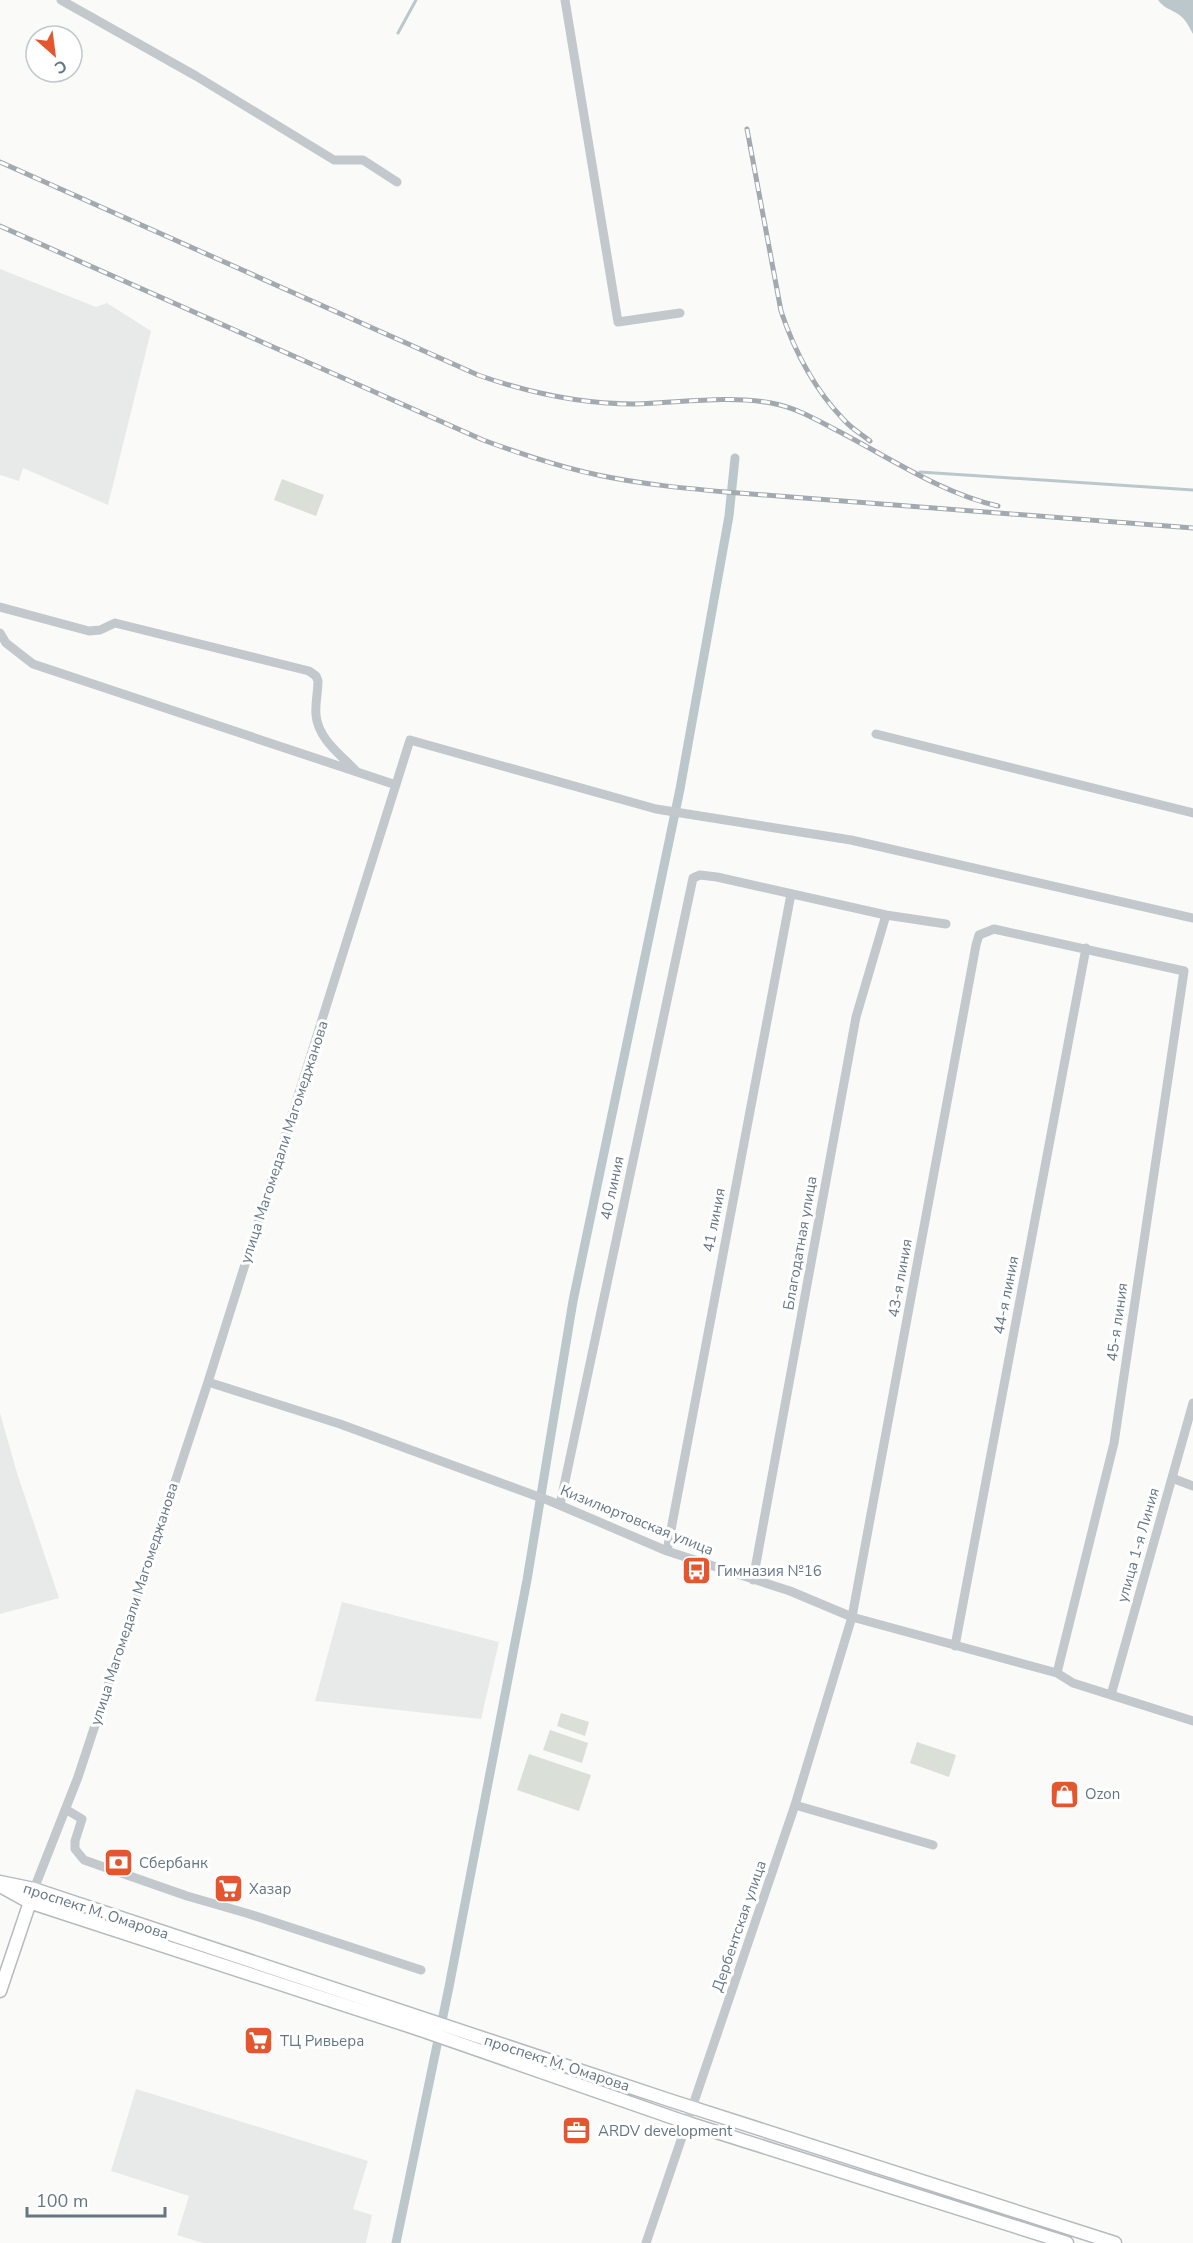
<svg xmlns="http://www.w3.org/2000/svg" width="1193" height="2243" font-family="'Nunito Sans',sans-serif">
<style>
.built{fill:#e8e9e9}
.green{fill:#dadfd7}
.water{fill:#bbc7cb}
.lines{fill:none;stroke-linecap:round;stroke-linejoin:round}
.stream{stroke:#bbc7cb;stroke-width:3}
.canal{stroke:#bbc7cb;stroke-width:9}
.major-casing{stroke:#b5babe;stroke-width:15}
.minor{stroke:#c3c8cc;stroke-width:9}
.major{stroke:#fff;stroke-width:12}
.rail-casing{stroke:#a2aab0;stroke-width:5}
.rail{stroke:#fff;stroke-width:3;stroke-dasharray:9;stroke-linecap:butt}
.labels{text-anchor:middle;stroke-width:6;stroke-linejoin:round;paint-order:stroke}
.street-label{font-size:15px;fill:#657683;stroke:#fff}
.poi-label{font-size:15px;fill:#657683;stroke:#fff;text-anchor:start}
</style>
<rect width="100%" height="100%" fill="#fafaf8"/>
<path class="built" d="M0,269L96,307L107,303L151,331L108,505L23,468L19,481L0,475Z
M0,1413L17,1473L59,1598L0,1614Z
M342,1602L499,1642L481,1719L315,1701Z
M136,2089L368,2161L353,2209L372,2215L366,2243H203L177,2235L189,2196L111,2171Z"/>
<path class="green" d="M282,479L324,495L316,516L274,500Z
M561,1713L589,1722L585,1736L557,1726Z
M550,1730L588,1743L582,1763L543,1750Z
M917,1742L956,1755L949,1777L910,1763Z
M529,1754L591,1775L579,1811L517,1790Z"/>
<path class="water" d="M1158,0H1193V34C1189,27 1186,19 1178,14C1170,9 1164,8 1158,0Z"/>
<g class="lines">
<path class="stream" d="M398,33L416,0
M920,472L1193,490"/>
<path class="canal" d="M396,2243L449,1987L527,1580L573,1301L680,789L729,516L735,458"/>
<defs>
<path id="major" d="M0,1882L34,1889L672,2101L1115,2243
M0,1886L29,1902L421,2030L688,2123L1067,2243
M0,1991L32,1896"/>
</defs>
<use href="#major" class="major-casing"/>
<path class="minor" d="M61,0L196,76L334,160H363L397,182
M565,0L618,322L680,313
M0,607L89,631L100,630L115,623L309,671L316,676L318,681C318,692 315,703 316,715C318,739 341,755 357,772
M0,633L6,643L33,664L396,785
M876,734L1193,813
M208,1382L340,1424L550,1501L667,1551L790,1591L852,1617L1057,1673L1073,1683L1193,1721
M1172,1478L1193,1486
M560,1505L693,878L700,875L717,877L886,915L946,924
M667,1551L791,894
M753,1580L856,1017L886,915
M955,1646L1086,948
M1111,1695L1193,1403
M795,1805L933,1845
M67,1810L82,1819L75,1841V1849L84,1860L187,1896L246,1913L421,1970
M34,1889L78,1777L208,1382L410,740L656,809L851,840L1193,918
M646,2243L795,1805L852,1617L976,945L979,935L994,929L1184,971L1114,1443L1057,1673"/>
<use href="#major" class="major"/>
<defs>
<path id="rail" d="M747,129L781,311C794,350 815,390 844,420C851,428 861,434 870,441
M0,162L478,375C529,393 581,404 634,404C679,403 726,395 771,403C795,407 817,420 838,431C890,458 941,493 998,506
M0,226L483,440C521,454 559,467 598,475C640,484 683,488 726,492L1193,528"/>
</defs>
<use href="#rail" class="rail-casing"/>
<use href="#rail" class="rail"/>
</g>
<defs>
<symbol id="bus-square" viewBox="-11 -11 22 22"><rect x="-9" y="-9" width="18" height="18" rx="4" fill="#e4572e" stroke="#fff"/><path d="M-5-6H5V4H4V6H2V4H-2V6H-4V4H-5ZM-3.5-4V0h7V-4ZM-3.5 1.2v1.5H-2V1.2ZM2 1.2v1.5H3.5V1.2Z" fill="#fff"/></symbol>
<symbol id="shop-square" viewBox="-11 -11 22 22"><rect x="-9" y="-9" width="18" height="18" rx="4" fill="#e4572e" stroke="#fff"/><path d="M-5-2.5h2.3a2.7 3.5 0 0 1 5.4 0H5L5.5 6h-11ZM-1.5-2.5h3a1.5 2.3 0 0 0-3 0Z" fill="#fff"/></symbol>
<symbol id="bank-square" viewBox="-11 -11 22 22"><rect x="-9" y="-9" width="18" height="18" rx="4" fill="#e4572e" stroke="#fff"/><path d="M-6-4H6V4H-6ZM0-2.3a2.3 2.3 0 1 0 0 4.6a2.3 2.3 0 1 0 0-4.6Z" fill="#fff"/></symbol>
<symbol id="supermarket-square" viewBox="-11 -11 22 22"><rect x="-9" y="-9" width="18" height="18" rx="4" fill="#e4572e" stroke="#fff"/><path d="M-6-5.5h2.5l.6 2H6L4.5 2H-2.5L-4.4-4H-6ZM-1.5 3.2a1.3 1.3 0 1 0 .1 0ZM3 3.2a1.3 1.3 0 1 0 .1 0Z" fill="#fff"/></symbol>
<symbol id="office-square" viewBox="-11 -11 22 22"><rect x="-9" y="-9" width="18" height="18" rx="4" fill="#e4572e" stroke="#fff"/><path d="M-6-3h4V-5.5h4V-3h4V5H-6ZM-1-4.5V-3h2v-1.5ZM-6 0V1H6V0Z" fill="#fff"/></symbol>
</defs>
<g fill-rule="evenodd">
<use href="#bus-square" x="680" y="1554" width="33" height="33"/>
<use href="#shop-square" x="1048" y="1778" width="33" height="33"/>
<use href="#bank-square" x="102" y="1846" width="33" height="33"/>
<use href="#supermarket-square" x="212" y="1872" width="33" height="33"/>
<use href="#supermarket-square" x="242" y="2024" width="33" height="33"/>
<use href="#office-square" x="560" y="2114" width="33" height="33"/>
</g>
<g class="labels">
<g class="street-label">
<text transform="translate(284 1142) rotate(-72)" y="5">улица Магомедали Магомеджановa</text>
<text transform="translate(612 1188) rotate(-78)" y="5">40 линия</text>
<text transform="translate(714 1220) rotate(-79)" y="5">41 линия</text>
<text transform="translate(800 1243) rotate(-80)" y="5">Благодатная улица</text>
<text transform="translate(900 1278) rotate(-80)" y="5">43-я линия</text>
<text transform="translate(1006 1295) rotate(-79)" y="5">44-я линия</text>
<text transform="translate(1117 1322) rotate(-82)" y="5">45-я линия</text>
<text transform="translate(637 1520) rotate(22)" y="5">Кизилюртовская улица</text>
<text transform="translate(1138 1545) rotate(-74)" y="5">улица 1-я Линия</text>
<text transform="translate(134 1604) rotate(-72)" y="5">улица Магомедали Магомеджановa</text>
<text transform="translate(96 1911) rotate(18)" y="5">проспект М. Омарова</text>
<text transform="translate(739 1926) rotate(-71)" y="5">Дербентская улица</text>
<text transform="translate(557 2063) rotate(18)" y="5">проспект М. Омарова</text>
</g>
<g class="poi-label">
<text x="717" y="1576">Гимназия №16</text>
<text x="1085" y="1799">Ozon</text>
<text x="139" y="1868">Сбербанк</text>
<text x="249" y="1894">Хазар</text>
<text x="280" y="2046">ТЦ Ривьера</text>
<text x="598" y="2136">ARDV development</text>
</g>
</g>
<g transform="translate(54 54) rotate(152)"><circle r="28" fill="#ffffff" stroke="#c1c8cd" stroke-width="1.5"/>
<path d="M0-4.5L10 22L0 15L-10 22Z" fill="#e4572e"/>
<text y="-9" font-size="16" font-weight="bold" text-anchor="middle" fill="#657683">С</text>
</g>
<path d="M27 2207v9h138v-9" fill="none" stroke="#657683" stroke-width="3"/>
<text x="36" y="2207" font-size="18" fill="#657683" stroke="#ffffff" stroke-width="4.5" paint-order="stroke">100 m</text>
</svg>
